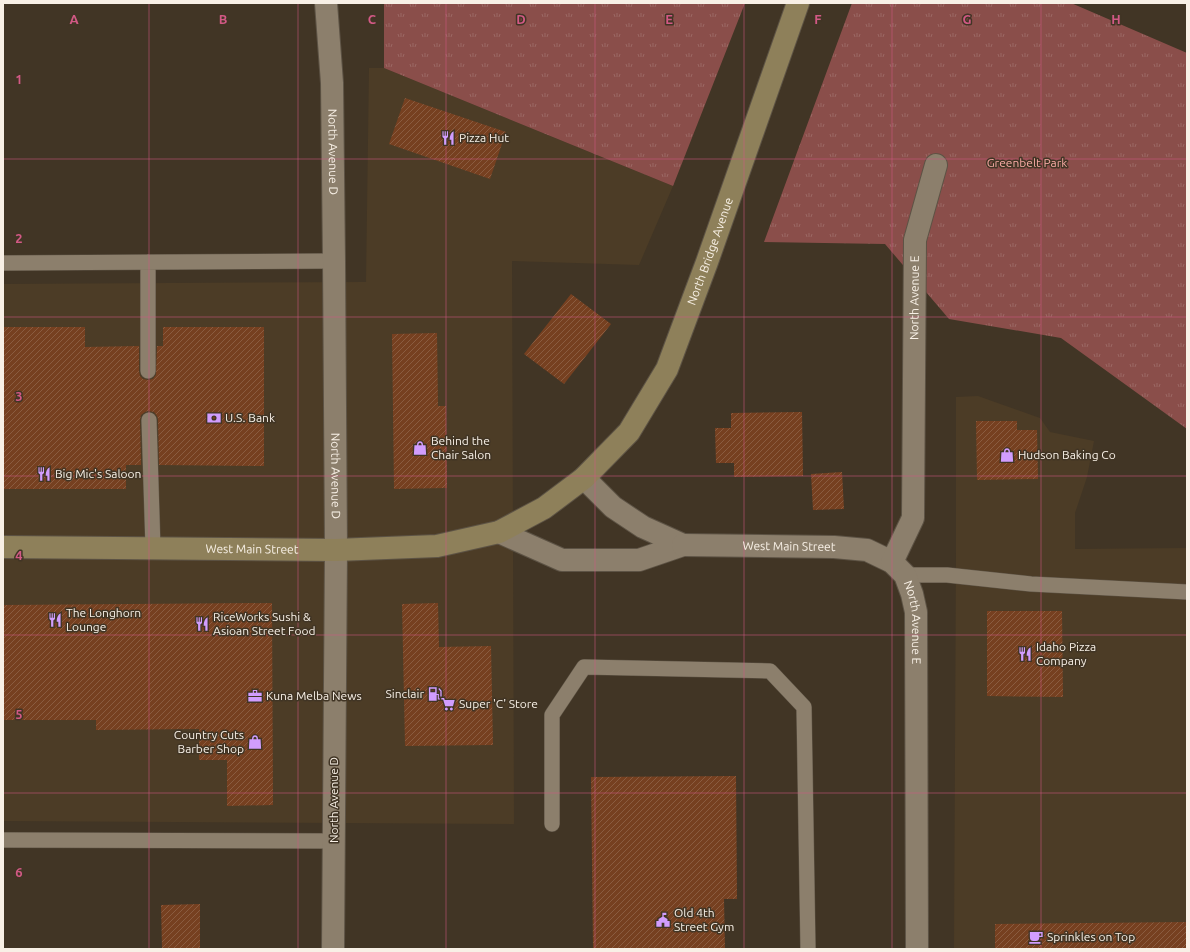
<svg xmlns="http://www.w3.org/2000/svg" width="1190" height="952" font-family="Ubuntu,sans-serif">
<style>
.built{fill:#4c3c26}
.grass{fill:url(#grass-tufts)}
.building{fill:url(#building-hatch)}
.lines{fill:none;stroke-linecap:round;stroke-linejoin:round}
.service-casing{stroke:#5d5345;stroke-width:16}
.minor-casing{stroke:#5d5345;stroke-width:24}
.secondary-casing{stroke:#5d5345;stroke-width:24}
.service{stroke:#8c7f6c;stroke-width:15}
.minor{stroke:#8c7f6c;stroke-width:22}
.secondary{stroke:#8e805a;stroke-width:22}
.grid{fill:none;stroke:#d25985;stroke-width:1;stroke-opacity:0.55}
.labels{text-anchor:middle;stroke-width:3;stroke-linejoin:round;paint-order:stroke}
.poi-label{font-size:12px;fill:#f8f0e6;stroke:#413525;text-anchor:start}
.street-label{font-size:12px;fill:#f8f0e6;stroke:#413525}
.park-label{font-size:12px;fill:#f9aba5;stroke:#413525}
.grid-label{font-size:13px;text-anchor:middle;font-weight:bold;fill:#d25985;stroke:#413525;stroke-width:3;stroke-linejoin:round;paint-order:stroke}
</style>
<defs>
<pattern id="grass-tufts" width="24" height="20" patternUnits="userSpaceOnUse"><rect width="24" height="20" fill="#8a4e4a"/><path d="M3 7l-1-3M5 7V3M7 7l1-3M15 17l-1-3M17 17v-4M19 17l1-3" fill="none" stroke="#9b6864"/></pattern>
<pattern id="building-hatch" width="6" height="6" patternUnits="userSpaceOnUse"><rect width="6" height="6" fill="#764020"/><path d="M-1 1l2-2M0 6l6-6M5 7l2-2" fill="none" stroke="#8a5c40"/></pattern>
</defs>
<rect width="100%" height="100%" fill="#413525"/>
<path class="built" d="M369,68H384L673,186L639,265L512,261L514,824L3,821V284L366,282Z
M978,396L1040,418L1050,432L1094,441L1087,477L1075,513V549L1187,548V949H954L956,552V397Z"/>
<path class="grass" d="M384,3H745L673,186L384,68Z
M852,3H1071L1187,53V429L1061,338L949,319L885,244L764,242Z"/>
<path class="building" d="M405,98L506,132L490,179L389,144Z
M571,294L611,324L564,384L524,354Z
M3,327H85V347L139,346V371L140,376L143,379L148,380L153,379L156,375L157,346H163V327H264V466L159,465L158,419L157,416L154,412L148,411L145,412L141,415L140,420L141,465H126V489H3Z
M437,333L438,406H446L447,488L394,489L392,334Z
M802,412L803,476L734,477V463H716L715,428H731V413Z
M976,421H1017V430H1037L1038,479L977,480Z
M842,472L844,509L813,510L811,474Z
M272,603L273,805L227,806V760H199V729L96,730V720H3V605Z
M438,603L439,647L491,646L493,745L405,746L402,604Z
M987,611H1062L1063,697L987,696Z
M736,776L737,899H724L725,949H593L591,777Z
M200,904V949H162L161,905Z
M1187,922V949H995V924Z"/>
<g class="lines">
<defs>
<path id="service" d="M148,262V371
M3,263L334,261
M149,420L153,548
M905,575H947L1031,584L1187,592
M552,824V715L584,667L770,671L804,707L808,949
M3,840L333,841"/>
<g id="minor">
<path id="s1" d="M326,3L332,83L334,261L336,550L333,949"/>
<path d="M499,532L562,560H639L683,545L643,527L613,507L584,478"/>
<path id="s2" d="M683,545L834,547L867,550L892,562L905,575L912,594L916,612L917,949"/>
<path id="s3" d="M892,562L913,518L915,240L936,165"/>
</g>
<g id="secondary">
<path id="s4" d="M3,547L336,550L437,546L499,532L544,508L584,478L629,432L667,369L707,262L798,3"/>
</g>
</defs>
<use href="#service" class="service-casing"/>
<use href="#minor" class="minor-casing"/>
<use href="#secondary" class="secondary-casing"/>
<use href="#service" class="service"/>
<use href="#minor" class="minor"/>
<use href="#secondary" class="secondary"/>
</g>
<path class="grid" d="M149,3V949M298,3V949M446,3V949M595,3V949M744,3V949M892,3V949M1041,3V949M3,159H1187M3,317H1187M3,476H1187M3,635H1187M3,793H1187"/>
<defs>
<symbol id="restaurant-bare" viewBox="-9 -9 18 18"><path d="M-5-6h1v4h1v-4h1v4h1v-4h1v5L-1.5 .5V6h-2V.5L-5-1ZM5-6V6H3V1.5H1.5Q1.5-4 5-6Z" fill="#d19dfe" stroke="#413525" stroke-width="2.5" paint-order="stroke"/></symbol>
<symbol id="bank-bare" viewBox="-9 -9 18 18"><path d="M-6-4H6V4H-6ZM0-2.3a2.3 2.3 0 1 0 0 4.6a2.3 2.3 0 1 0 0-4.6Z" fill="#d19dfe" stroke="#413525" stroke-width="2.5" paint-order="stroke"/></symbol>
<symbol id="shop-bare" viewBox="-9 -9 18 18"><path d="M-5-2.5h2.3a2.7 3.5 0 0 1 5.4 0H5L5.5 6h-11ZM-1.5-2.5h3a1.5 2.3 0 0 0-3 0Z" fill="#d19dfe" stroke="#413525" stroke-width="2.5" paint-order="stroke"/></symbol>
<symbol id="fuel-bare" viewBox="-9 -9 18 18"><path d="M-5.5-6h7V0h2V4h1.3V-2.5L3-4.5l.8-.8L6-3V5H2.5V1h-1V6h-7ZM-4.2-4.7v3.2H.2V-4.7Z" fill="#d19dfe" stroke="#413525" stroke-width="2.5" paint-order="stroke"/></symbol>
<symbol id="office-bare" viewBox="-9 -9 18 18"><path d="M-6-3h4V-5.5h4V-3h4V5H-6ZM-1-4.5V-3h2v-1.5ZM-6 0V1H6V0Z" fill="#d19dfe" stroke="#413525" stroke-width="2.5" paint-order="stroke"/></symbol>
<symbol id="supermarket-bare" viewBox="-9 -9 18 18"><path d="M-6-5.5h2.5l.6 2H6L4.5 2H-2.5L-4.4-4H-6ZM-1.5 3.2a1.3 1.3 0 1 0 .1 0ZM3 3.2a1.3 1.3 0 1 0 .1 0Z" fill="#d19dfe" stroke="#413525" stroke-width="2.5" paint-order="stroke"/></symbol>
<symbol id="civic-bare" viewBox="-9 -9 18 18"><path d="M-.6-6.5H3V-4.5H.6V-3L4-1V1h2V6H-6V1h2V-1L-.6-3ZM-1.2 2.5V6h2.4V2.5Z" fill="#d19dfe" stroke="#413525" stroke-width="2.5" paint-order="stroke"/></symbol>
<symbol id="cafe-bare" viewBox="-9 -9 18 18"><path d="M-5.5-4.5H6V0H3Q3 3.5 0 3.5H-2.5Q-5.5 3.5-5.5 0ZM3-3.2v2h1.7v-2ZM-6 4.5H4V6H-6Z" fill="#d19dfe" stroke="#413525" stroke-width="2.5" paint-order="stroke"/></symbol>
</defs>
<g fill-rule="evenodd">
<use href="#restaurant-bare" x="438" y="128" width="20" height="20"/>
<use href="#bank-bare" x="204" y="408" width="20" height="20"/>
<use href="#shop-bare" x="410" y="438" width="20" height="20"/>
<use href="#shop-bare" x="997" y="445" width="20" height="20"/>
<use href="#restaurant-bare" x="34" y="464" width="20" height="20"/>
<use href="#restaurant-bare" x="45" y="610" width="20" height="20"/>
<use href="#restaurant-bare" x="192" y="614" width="20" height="20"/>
<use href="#restaurant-bare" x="1015" y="644" width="20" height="20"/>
<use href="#fuel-bare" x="425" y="684" width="20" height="20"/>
<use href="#office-bare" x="245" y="686" width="20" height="20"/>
<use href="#supermarket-bare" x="438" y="694" width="20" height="20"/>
<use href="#shop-bare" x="245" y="732" width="20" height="20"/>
<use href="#civic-bare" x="653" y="910" width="20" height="20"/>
<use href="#cafe-bare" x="1026" y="927" width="20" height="20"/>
</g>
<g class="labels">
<g class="poi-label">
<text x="459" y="142">Pizza Hut</text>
<text x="225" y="422">U.S. Bank</text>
<text x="431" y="445">Behind the<tspan x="431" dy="14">Chair Salon</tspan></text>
<text x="1018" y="459">Hudson Baking Co</text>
<text x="55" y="478">Big Mic's Saloon</text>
<text x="66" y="617">The Longhorn<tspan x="66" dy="14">Lounge</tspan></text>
<text x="213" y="621">RiceWorks Sushi &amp;<tspan x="213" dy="14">Asioan Street Food</tspan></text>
<text x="1036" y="651">Idaho Pizza<tspan x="1036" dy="14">Company</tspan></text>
<text x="424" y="698" text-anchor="end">Sinclair</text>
<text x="266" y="700">Kuna Melba News</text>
<text x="459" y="708">Super 'C' Store</text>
<text x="244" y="739" text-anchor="end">Country Cuts<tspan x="244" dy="14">Barber Shop</tspan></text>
<text x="674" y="917">Old 4th<tspan x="674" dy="14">Street Gym</tspan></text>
<text x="1047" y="941">Sprinkles on Top</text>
</g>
<g class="street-label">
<text dy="4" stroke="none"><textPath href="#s1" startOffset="149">North Avenue D</textPath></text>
<text dy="4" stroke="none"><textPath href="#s4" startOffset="862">North Bridge Avenue</textPath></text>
<text dy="4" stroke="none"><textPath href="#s3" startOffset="269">North Avenue E</textPath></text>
<text dy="4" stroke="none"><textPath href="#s1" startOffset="473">North Avenue D</textPath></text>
<text dy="4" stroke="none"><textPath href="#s2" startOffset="106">West Main Street</textPath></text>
<text dy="4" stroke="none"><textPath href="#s4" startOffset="249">West Main Street</textPath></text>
<text dy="4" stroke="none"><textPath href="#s2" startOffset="279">North Avenue E</textPath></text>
<text transform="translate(334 800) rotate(-90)" y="4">North Avenue D</text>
</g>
<g class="park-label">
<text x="1027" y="167">Greenbelt Park</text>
</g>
</g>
<g class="grid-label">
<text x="74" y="24">A</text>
<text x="223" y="24">B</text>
<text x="372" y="24">C</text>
<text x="521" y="24">D</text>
<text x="669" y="24">E</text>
<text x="818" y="24">F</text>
<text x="967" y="24">G</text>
<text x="1116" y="24">H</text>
<text x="19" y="84">1</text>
<text x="19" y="243">2</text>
<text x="19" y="401">3</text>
<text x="19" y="560">4</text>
<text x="19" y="719">5</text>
<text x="19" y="877">6</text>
</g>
<rect width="1190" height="952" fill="none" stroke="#f8f0e6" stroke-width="8"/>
</svg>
